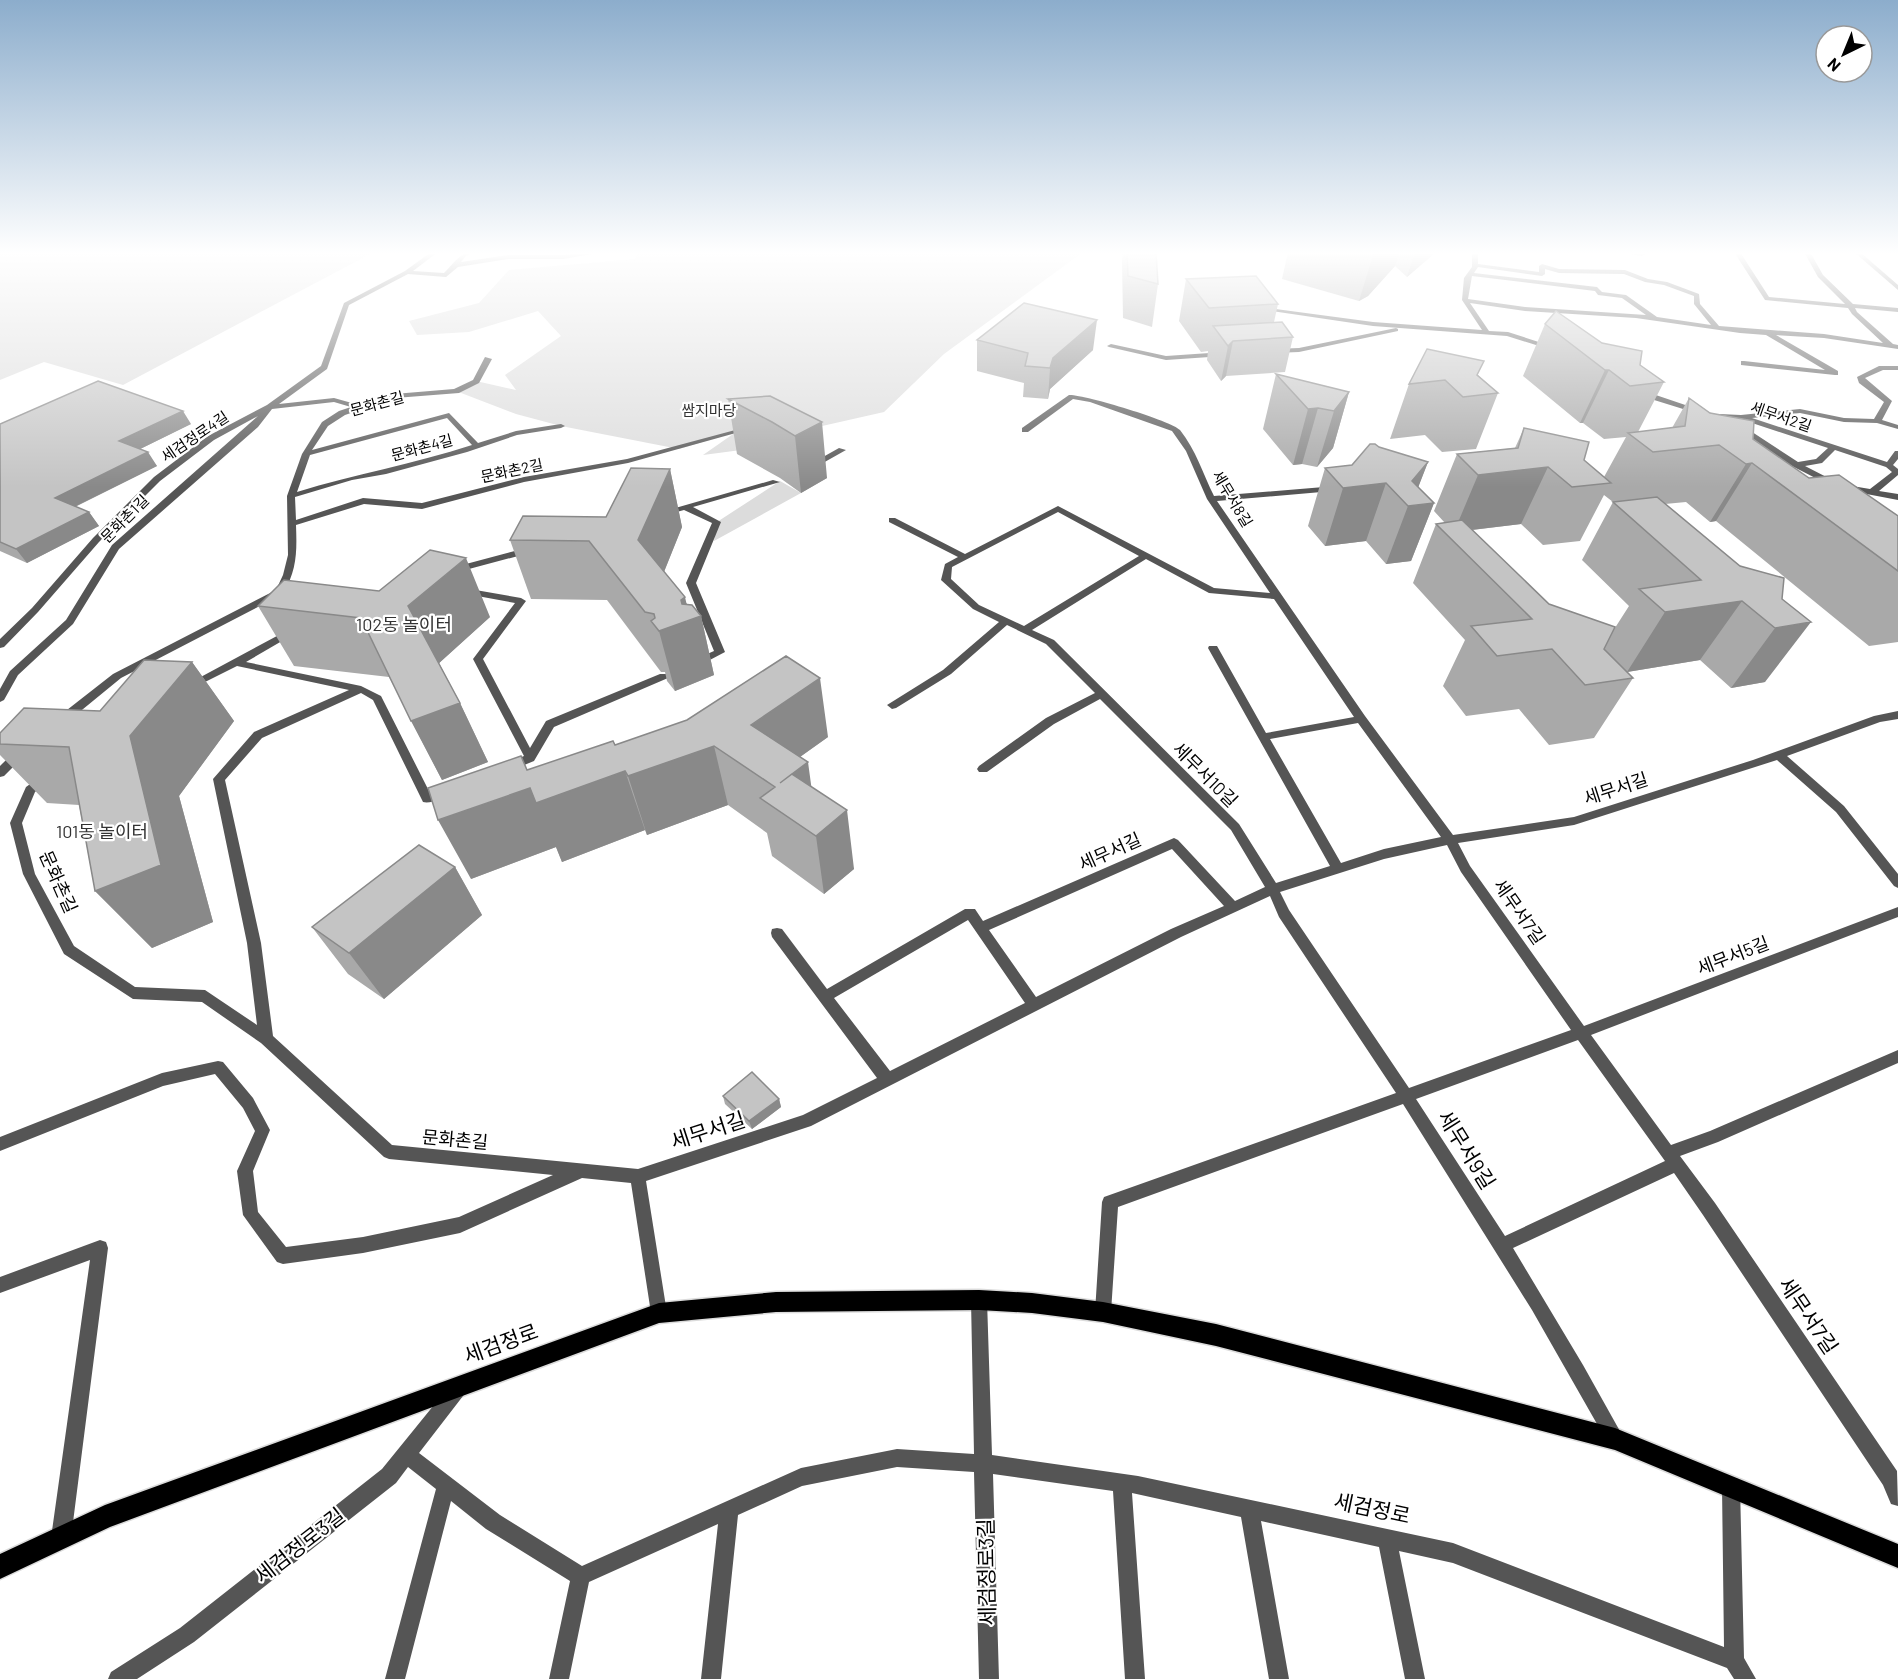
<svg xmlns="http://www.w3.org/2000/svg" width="1898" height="1679" font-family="Barlow,'Noto Sans KR',sans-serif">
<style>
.green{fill:#dcdcdc}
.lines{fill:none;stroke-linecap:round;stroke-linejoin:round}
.primary-casing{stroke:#dbdbdb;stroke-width:3}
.street{fill:#555;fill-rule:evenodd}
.primary{fill:#000;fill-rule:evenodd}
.wall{fill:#a9a9a9;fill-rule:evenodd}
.shaded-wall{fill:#898989}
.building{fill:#c4c4c4;stroke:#898989;stroke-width:1.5}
.labels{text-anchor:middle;stroke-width:4.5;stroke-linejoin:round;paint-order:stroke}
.far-street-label{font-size:15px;fill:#000;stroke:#fff}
.far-park-label{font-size:15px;fill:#333;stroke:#fff}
.park-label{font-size:18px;fill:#333;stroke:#fff}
.street-label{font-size:18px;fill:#000;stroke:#fff}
.near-street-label{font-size:21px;fill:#000;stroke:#fff}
</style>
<rect width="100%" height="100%" fill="#fff"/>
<path class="green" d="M0,252H374L123,385L44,362L0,380Z
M639,252H1083L944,354L884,412L800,431L771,446L703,455L736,432L679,449L561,426L516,414L456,391L476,381L516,390L505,375L561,336L538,311L469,332L417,335L409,321L479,303L509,270L635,259Z
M780,481L801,493L714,541L717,522Z"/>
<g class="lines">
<defs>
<path id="primary" d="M979,1290L1032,1293L1103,1302L1216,1324L1615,1428L1898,1544V1568L1615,1450L1216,1346L1103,1322L1032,1313L979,1310L776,1312L659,1323L110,1527L0,1579V1554L105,1505L659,1303L776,1292Z"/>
</defs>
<use href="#primary" class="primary-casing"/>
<path class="street" d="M431,252H438L413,271L444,273C454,263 460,252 474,252L466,256L461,262L508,255H563L604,252L563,259H508L458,267L446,277L408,274L349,305L327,369L279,404L334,398L359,405L394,394L454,389L473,380L485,357L492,359L479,383L459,393L395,398L345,415L328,426L312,450L449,413L478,443L516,431L561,424L565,426L561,428L517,435L467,452L386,474L352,480L295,497L296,520L363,498L422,503L524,477L627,459L739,429L743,431L628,463L524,482L422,509L364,504L296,525C297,552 297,570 283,594L121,678L66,723H58L57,720L58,717L113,674L276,590L283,575L288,555L287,496L302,454L322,422L339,411L351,407L334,402L272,409L258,427L119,549L73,624L18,675L4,700L0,702V689L10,671L66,620L112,545L258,416L214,440L160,481L99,542L38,612L4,647L0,648V639L32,608L93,538L154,477L208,436L267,405L321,366L344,303L405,271ZM447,418L472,445C414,464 355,474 297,492L310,455Z
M1472,252H1478V264L1539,272V266L1542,264L1559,269L1625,270L1648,279L1667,282L1699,294L1700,304L1719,326L1824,334L1883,343L1852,314L1848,308L1765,300L1734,252H1740L1769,297L1845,304L1818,277L1804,252H1810L1823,275L1853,304L1898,308V312L1855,308L1857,312L1893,344L1898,345V349L1824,338L1776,335L1838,371V375H1835L1741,365V361H1744L1825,370L1766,335L1740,333L1636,318L1525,311L1470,303L1489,331L1508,332L1554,347V349L1552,350L1507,336L1373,326L1258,309L1261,307L1373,322L1482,330L1462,300L1464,278L1472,267ZM1478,267L1542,276L1545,274V269L1559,273L1624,274L1645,282L1664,285L1694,296V304L1711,325L1657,317L1626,295L1602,292L1597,287L1474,273ZM1472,276L1595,291L1598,295L1622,298L1646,315L1525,307L1468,299Z
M1620,252H1644L1645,254L1642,256Z
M1854,252H1860L1898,285V290Z
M1894,252H1898V254L1895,253Z
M1396,328L1398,329V331L1299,352L1274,353L1270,351L1274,349L1299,348Z
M1111,344L1166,356L1224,352L1228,354L1224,356L1166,360L1109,347L1107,346Z
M1879,366H1898V370H1883L1865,378L1892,401L1882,420L1898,425V429L1877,423L1844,422L1800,413L1752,418L1887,462L1895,451H1898V459L1893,465L1898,469V475L1879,491L1898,494V500L1835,488L1788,464L1736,428L1743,426L1798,462L1816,459L1828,448L1740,419L1719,418L1715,416L1719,414L1741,415L1800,409L1844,418L1874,419L1884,402L1859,383L1857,377ZM1835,450L1886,467L1892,472L1870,489L1840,484L1805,466L1822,463Z
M1638,391H1644L1703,411L1696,413L1638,395Z
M1069,395C1083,394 1172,421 1180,430C1196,450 1203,474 1214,496L1336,486V490L1333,491L1217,501L1365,716L1453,835L1574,817L1753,760L1874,716L1898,711V719L1880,722L1787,756L1844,806L1898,874V888L1894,886L1836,812L1777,760L1574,825L1458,843L1470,866L1584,1026L1898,907V917L1591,1035L1671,1145L1710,1131L1898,1050V1063L1718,1142L1680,1156L1715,1203L1897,1471L1898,1506L1891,1504L1883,1485L1703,1215L1674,1173L1513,1248L1583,1365L1621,1433L1624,1439L1621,1445L1615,1448L1609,1445L1532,1310L1403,1104L1118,1207L1111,1312L1109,1318L1103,1320L1097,1318L1095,1312L1102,1202L1104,1197L1396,1093L1279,917L1270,896L1181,937L811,1126L646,1181L667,1313L665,1319L659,1321L653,1319L651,1313L631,1183L582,1178L460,1233L363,1253L283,1264L277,1262L243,1215L237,1171L255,1131L243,1108L215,1074L163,1086L0,1151V1137L162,1073L218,1061L223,1062L253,1098L270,1130L253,1171L258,1212L286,1247L363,1237L459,1217L553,1175L389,1159L384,1157L261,1043L202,1002L133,999L64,954L23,874L10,823L26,787L44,774L50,778L35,792L22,823L35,874L74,946L135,987L205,990L257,1025L247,943L213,779L254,732L349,690L237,666L193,688L189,689L184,686L290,629L294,630V634L246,662L361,686L381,696L430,793L444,788L450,792C445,798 431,804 423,802L373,700L361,693L262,738L225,780L261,943L273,1036L392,1145L638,1169L803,1115L877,1078L772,937L771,933L772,929L777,928L782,929L827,989L965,909H975L983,921L1174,838L1178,840L1235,901L1265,887L1231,830L1100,699L1054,724L987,772H979L977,769L979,766L1046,718L1095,693L1046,644L1007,625L951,674L896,708L892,709L887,705L943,670L999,622L973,609L941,580L945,564L958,557L889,522V518H895L965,554L1058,506L1214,588L1270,593L1207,499L1186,451L1172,431L1090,402L1073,399L1028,432H1022V428ZM1058,512L1139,556L1024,626L979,605L951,579L952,567ZM1146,559L1209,593L1274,599L1354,717L1266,733L1217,646H1209L1208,648L1330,866L1276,883L1239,824L1054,640L1032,630ZM1358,723L1441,837L1384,849L1341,863L1270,739ZM1447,845L1461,872L1571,1030L1409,1088L1289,910L1280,892L1384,859ZM1172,849L1224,906L1171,929L1036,997L989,930ZM968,920L1025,1003L890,1071L834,998ZM1578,1040L1665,1161L1505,1236L1416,1099Z
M839,448L846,450L814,468L807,466Z
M773,480L780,482L693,507L721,522L696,583L725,652L706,662H698V658L714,651L686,583L712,523L684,510L662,516L658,513Z
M530,547L533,548V552L454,573L449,570L451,568Z
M464,588L521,598L526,601L483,659L530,748L546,721L660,674H668L669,676L668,678L554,727L534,761L512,770H504L502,767L504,764L524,756L473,659L515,603L461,593V589Z
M20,749L26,753L24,756L4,776L0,777V766L16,750Z
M100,1240L106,1242L108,1248L71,1538L68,1545L61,1548L54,1545L51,1538L90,1260L0,1293V1277Z
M979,1292L985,1294L987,1300L992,1455L1138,1476L1453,1543L1724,1647L1722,1486L1724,1479L1731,1477L1738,1479L1740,1486L1744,1658L1756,1679H1734L1727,1668L1453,1563L1399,1551L1425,1679H1405L1379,1547L1261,1521L1289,1679H1269L1241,1517L1132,1493L1145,1679H1125L1113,1491L993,1474L999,1679H979L974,1472L897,1467L802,1486L738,1515L721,1679H701L718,1524L589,1582L569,1679H549L570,1581L486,1529L451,1501L405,1679H385L436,1489L408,1467L396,1483L194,1642L137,1679H108L111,1672L180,1628L382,1469L451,1384L457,1381L463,1384L466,1390L463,1396L419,1453L500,1515L582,1566L801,1468L897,1449L974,1454L971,1300L973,1294Z"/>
<use href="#primary" class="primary"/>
</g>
<path class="wall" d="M1123,252H1156L1158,284L1152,327L1123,318L1122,260Z
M1288,252H1436L1407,277L1395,266L1368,296L1359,301L1282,279Z
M1186,279L1278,304L1274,322L1293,337L1285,372L1226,376L1221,381L1207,360L1208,351L1201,352L1179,321Z
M1545,324L1602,343L1640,365L1664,382L1638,432L1672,428L1689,398L1710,413L1753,439L1809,478L1898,516V642L1869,646L1716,521L1710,522L1686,502L1665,504L1740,566L1784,578L1765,682L1731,688L1700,660L1627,672L1606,651L1633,678L1594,738L1549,745L1519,709L1466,716L1443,686L1465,640L1413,583L1436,524L1445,523L1434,511L1457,454L1515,448L1524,428L1584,460L1604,477L1626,437L1604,439L1583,423H1580L1523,376ZM1604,495L1613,502L1582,560L1629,606L1613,631L1549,604L1472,530L1521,524L1543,545L1580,541Z
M977,340L1093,350L1050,389L1048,399L1023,397L1024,383L977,371Z
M1276,374L1349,392L1333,448L1317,467L1302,464L1293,465L1263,429Z
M1478,375L1498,393L1476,449L1442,452L1425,435L1390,439L1409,384Z
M770,396L827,478L801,493L780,478L737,454L728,399Z
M0,424H191L140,449L157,466L75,507L89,512L99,526L27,563L0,551Z
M1379,447L1428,462L1418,487L1434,503L1411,561L1386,564L1366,541L1325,546L1308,526L1325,468L1352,465Z
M670,469L682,527L664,572L687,604L701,616L714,675L675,691L667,681L665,672H661L607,600L531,599L510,540L606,517Z
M258,606L490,617L439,663L460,703L488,762L442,780L389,677L294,666Z
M192,662L234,721L179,796L213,922L152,948L95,891L79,805L47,803L0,755V733L100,711Z
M828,737L800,757L811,787L854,869L824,894L772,856L767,833L728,805L647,835L645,830L562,862L556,847L471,879L527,770L615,745Z
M455,867L482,915L384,999L348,974L312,927Z
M723,1096L779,1099L781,1107L752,1129L725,1104Z"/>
<path class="shaded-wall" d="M1374,252H1400L1395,266L1368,296L1359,301Z
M1415,252H1436L1407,277Z
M1097,320L1093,350L1050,389L1048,399L1050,368L1053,358Z
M1233,341L1226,376L1221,381L1228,346Z
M1605,370H1609L1583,423H1580Z
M1349,392L1333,448L1317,467L1334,411Z
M1318,408L1302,464L1293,465L1308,409Z
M183,411L191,424L128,455L119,441Z
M822,422L827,478L801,493L795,436Z
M148,452L157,466L64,512L55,498Z
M1428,462L1411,506L1434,503L1411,561L1386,564L1408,506L1412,481Z
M1752,463L1716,521L1710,522L1746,464Z
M1548,467L1521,524L1454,532L1478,475Z
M670,469L682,527L653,599L638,540Z
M1386,483L1366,541L1325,546L1343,488Z
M89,512L99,526L27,563L16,549Z
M466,558L490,617L437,665L408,606Z
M685,597L690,619L701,616L714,675L675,691L659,631L681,600Z
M1742,601L1700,660L1627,672L1665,612Z
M1811,622L1765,682L1731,688L1775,628Z
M192,662L234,721L179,796L213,922L152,948L95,891L130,736Z
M820,678L828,737L766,781L751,725Z
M460,703L488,762L442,780L411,721Z
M714,746L728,805L647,835L628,776Z
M808,762L816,821L780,783Z
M625,771L645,830L562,862L556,847L471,879L438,820L530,788L540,801Z
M847,810L854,869L824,894L816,836Z
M455,867L482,915L384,999L349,953Z
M779,1099L781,1107L752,1129L749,1121Z"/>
<path class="building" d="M1127,252H1156L1158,284L1128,276Z
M1256,276L1278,304L1209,308L1186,279Z
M1024,303L1097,320L1053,358L1050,368L1025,366L1028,353L977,340Z
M1556,311L1602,343L1642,351L1640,365L1664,382L1630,386L1609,370H1605L1545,324Z
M1282,322L1293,337L1233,341L1228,346L1213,326Z
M1427,349L1484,361L1477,375L1498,393L1463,397L1445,380L1409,384Z
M1276,374L1349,392L1334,411L1318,408L1308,409Z
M98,381L183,411L119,441L148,452L55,498L89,512L16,549L0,542V424Z
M770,396L822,422L795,436L772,422L728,399Z
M1689,398L1710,413L1754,421L1753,439L1809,478L1839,475L1898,516V571L1752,463L1746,464L1719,445L1653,452L1628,433L1685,426Z
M1524,428L1589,442L1584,460L1611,483L1572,487L1548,467L1478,475L1457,454L1518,448Z
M1370,444H1375L1379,447L1428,462L1412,481L1434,503L1408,506L1386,483L1343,488L1325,468L1352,465Z
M631,468L670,469L638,540L685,597L681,600L682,604L692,605L701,616L659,631L651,621L655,618L654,614L645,612L589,541L510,540L523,516L606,517Z
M1657,497L1740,566L1784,578L1782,599L1811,622L1775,628L1742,601L1665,612L1639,589L1701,580L1613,502Z
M1462,520L1549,604L1615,627L1604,649L1633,678L1585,685L1552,649L1497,656L1471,626L1532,619L1436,524Z
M430,550L466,558L408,606L460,703L411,721L361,618L258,606L284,580L379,591Z
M786,656L820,678L751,725L808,762L780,783L792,774L847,810L816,836L760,798L775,787L714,746L628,776L625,771L536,803L530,788L438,820L428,788L521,756L527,770L613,741L615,745L687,720Z
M144,660L192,662L130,736L161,865L95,891L69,747L0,744V733L24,708L100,711Z
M419,845L455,867L349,953L312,927Z
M752,1072L779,1099L749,1121L723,1096Z"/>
<linearGradient id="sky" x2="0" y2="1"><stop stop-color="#8cadcc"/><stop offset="0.52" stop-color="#fff"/><stop offset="1" stop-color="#fff" stop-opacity="0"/></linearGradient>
<rect width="1898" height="487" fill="url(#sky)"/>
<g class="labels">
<g class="far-street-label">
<text transform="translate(377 404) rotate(-15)" y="5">문화촌길</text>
<text transform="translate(1781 417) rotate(19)" y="5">세무서2길</text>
<text transform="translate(195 437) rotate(-34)" y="5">세검정로4길</text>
<text transform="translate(422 448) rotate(-15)" y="5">문화촌4길</text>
<text transform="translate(512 471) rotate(-12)" y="5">문화촌2길</text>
<text transform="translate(1232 499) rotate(59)" y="5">세무서8길</text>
<text transform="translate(125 519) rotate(-45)" y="5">문화촌1길</text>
</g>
<g class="far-park-label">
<text x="709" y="416">쌈지마당</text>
</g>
<g class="park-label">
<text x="404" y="631">102동 놀이터</text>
<text x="102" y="838">101동 놀이터</text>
</g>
<g class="street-label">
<text transform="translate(1205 775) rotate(45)" y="6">세무서10길</text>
<text transform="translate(1616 789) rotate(-18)" y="6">세무서길</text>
<text transform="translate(1110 852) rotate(-24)" y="6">세무서길</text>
<text transform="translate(58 882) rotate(66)" y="6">문화촌길</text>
<text transform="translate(1519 912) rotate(55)" y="6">세무서7길</text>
<text transform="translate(1733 956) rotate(-21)" y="6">세무서5길</text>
<text transform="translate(455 1140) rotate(5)" y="6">문화촌길</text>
</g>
<g class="near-street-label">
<text transform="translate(708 1131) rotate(-18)" y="7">세무서길</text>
<text transform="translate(1466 1150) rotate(58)" y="7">세무서9길</text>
<text transform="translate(1808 1316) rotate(56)" y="7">세무서7길</text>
<text transform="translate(501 1344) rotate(-20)" y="7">세검정로</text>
<text transform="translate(1372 1509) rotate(12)" y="7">세검정로</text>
<text transform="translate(300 1546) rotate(-38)" y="7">세검정로3길</text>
<text transform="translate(987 1572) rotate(-91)" y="7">세검정로3길</text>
</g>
</g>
<g transform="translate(1844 54) rotate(223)"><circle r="28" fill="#ffffff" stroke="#999999" stroke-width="1.5"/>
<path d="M0-4.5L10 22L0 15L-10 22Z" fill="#000000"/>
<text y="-9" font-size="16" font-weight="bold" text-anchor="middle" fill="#000000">N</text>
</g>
</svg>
